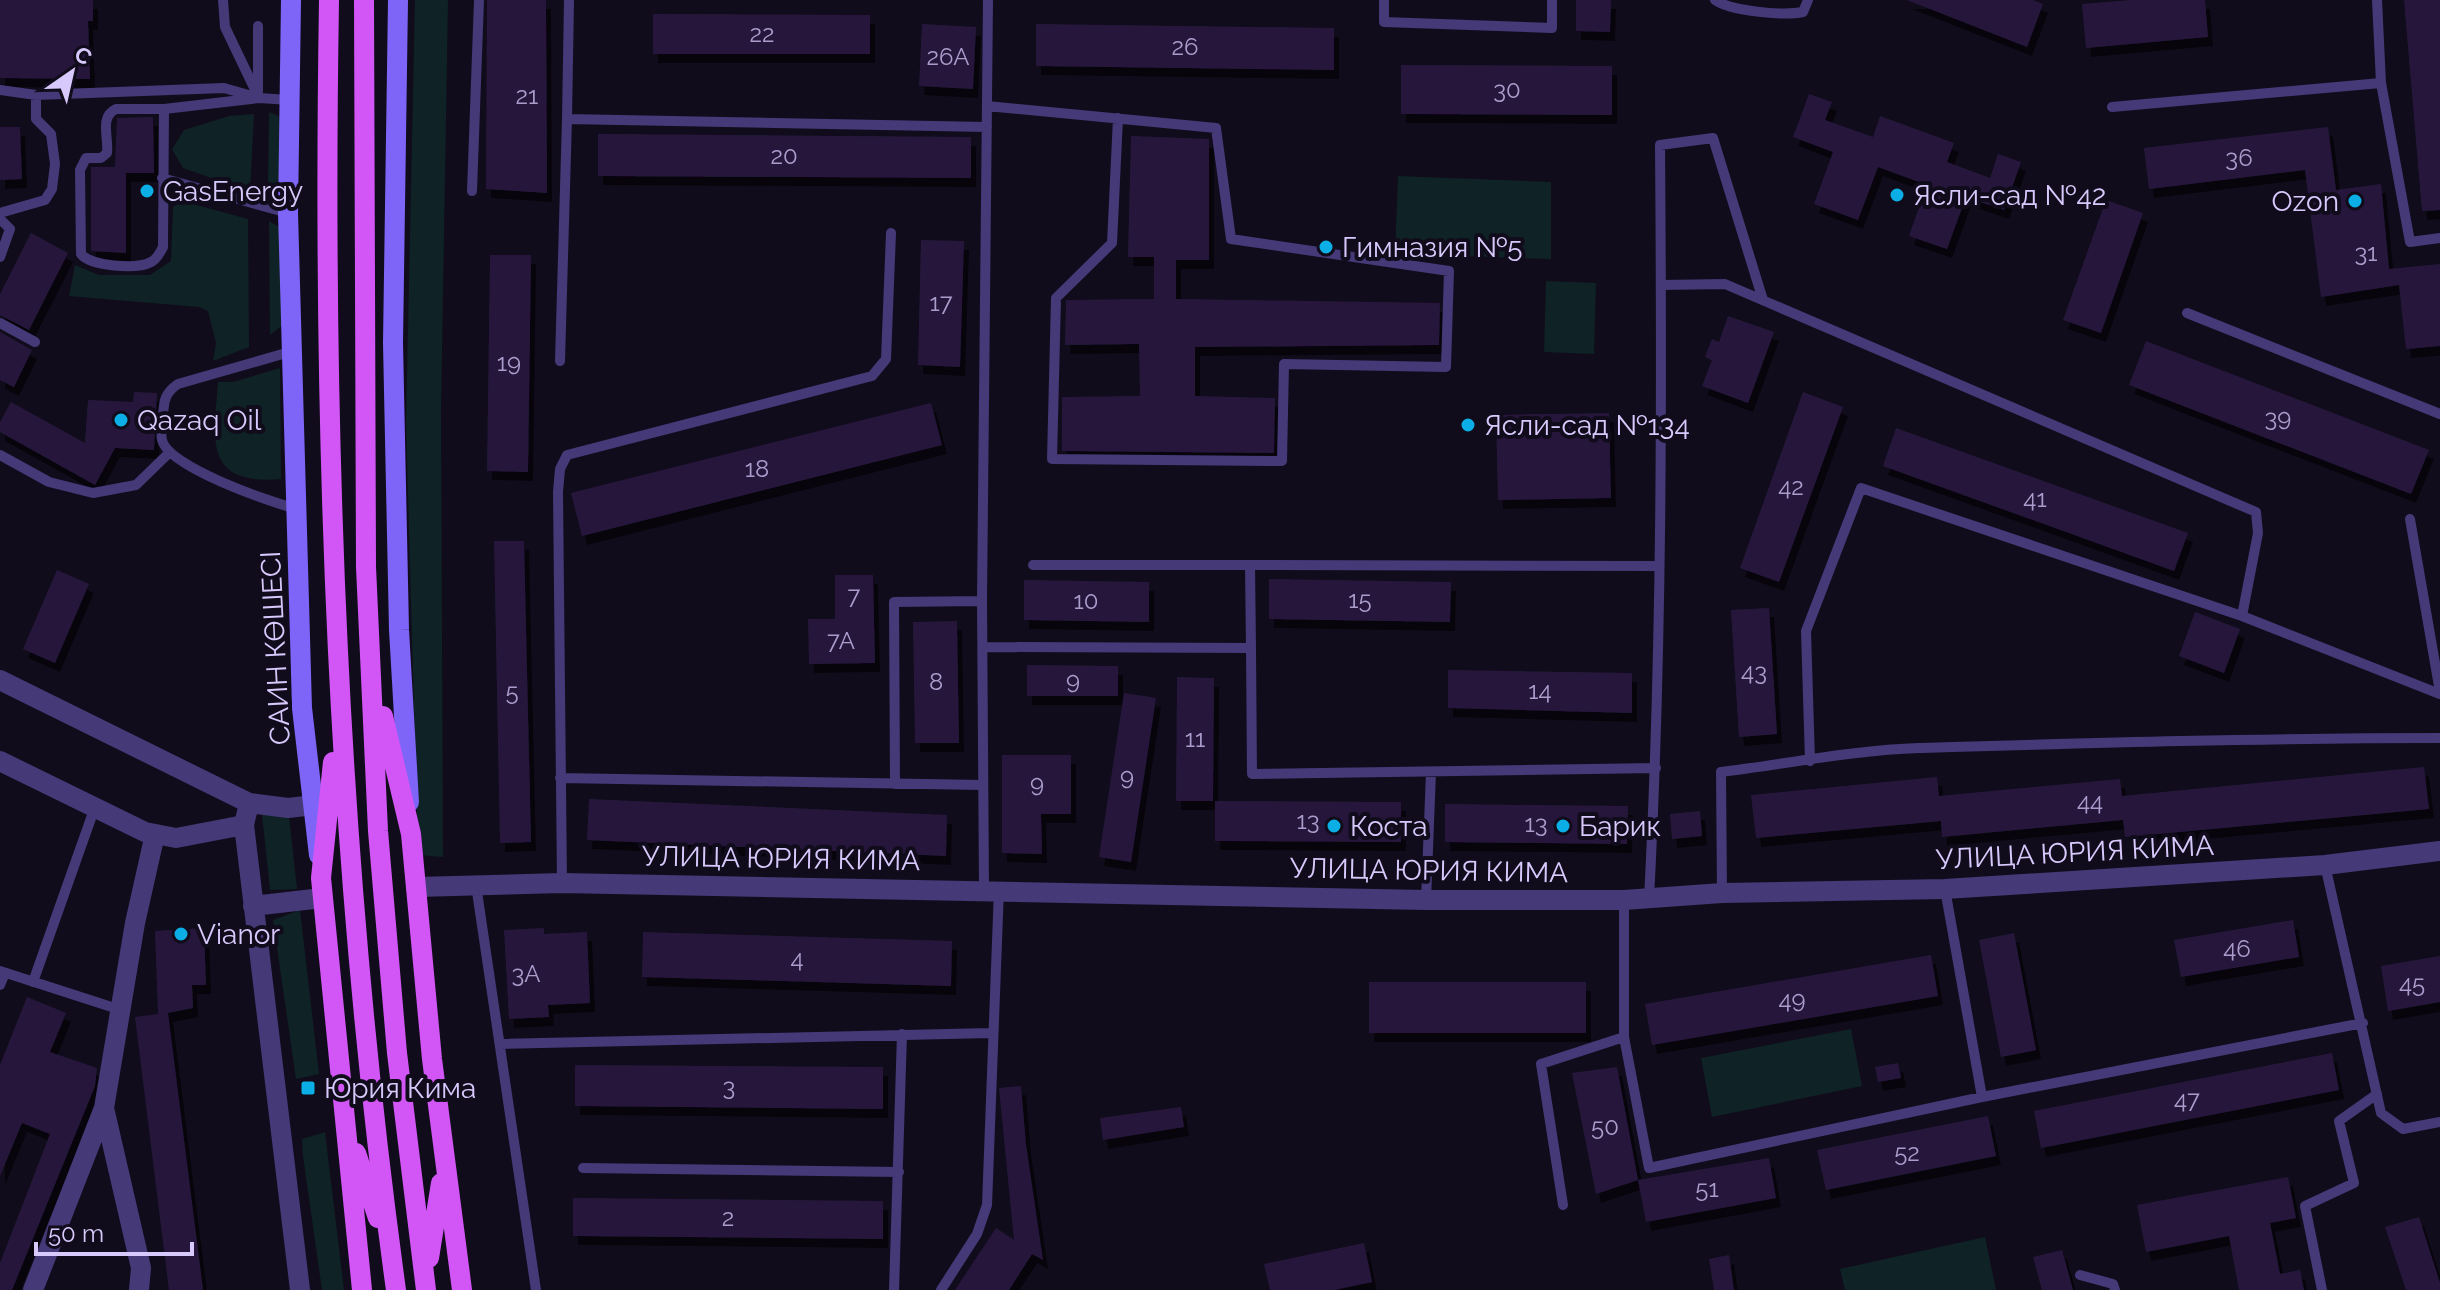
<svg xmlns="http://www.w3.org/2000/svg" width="2440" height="1290" font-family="Raleway,sans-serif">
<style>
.green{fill:#0f2225}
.building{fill:#25193b;filter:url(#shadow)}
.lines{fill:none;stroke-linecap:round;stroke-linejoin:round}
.service{stroke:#453978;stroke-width:10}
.minor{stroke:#453978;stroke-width:20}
.secondary{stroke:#7f65f7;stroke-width:20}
.primary{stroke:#d256f6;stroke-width:20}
.poi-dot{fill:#0cafe5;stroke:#110c1b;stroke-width:3}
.labels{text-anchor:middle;stroke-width:8;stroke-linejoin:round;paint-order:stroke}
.number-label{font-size:24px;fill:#aa9dcc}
.poi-label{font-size:28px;fill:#d7c9fc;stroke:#110c1b;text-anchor:start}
.street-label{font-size:28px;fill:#d7c9fc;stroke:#110c1b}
</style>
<defs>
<filter id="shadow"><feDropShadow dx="5" dy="9" stdDeviation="0" flood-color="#0009"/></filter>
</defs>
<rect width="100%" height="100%" fill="#110c1b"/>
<path class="green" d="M415,0H448L441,411L443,857L418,855L406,423Z
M269,112L281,117V180L268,186Z
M254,114L250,192L183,168L172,149L184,130L229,116Z
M1398,176L1551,182V259L1395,254Z
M182,201L248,219L249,347L213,361L216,343L208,311L199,307L69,296L75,265L99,275H150L171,261L173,207Z
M269,221L281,228L283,325L270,335Z
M1546,281L1596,283L1594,354L1544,352Z
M280,368L281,479C202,486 214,438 218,382H233Z
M261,805L288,808L297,889L270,890Z
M300,910L319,1074L296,1079L273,920Z
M1851,1029L1862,1086L1712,1117L1701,1058Z
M325,1132L344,1290H322L303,1156L302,1139Z
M1985,1237L1996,1290H1845L1840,1269Z"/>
<path class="building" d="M0,0H93V21H88L90,79L0,78Z
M487,0H546L547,193L486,189Z
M1576,0H1611L1610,32L1576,31Z
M1907,0H2033L2043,4L2027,47Z
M2131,0H2205L2208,37L2086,48L2082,4Z
M2404,0H2440V210L2422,211Z
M653,14L870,15V54H653Z
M922,24L976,27L973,89L919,86Z
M1036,24L1334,28V70L1036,66Z
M1401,65L1612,66V115L1401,114Z
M1809,94L1832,102L1825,120L1873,137L1880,116L1954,143L1947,162L1990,178L1998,154L2021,162L2004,210L1966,197L1947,249L1909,236L1927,185L1878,167L1858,220L1814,204L1833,152L1793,137Z
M153,117L154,173H126V253L91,251V167H115L117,118Z
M0,127H20L22,179L0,180Z
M2328,127L2336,190L2381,184L2389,269L2440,264V346L2406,349L2399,285L2321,297L2305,170L2149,189L2144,148Z
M598,134L971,137V178L598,176Z
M1131,136L1209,139V260H1176V299L1440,303L1439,345L1195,347V396L1275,398L1274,453L1062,451V397L1140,396L1139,344L1065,345L1066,300L1154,299V257H1128Z
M2106,200L2143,213L2101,333L2063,320Z
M31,233L68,253L29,330L0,315V294Z
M921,240L964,241L960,367L918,365Z
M490,255H531L528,472L487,471Z
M1728,316L1774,332L1748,403L1702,386L1712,360L1705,357L1712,339L1719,342Z
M0,332L32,350L14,387L0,380Z
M2146,341L2429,450L2411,494L2129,385Z
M134,392L157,393L154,450L115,448L95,485L0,432V422L11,402L85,443L88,400L133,402Z
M1803,392L1843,407L1779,582L1740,568Z
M931,403L942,445L582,536L571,493Z
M1609,413L1611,498L1498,500L1496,415Z
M1896,428L2188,533L2174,571L1883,466Z
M494,541H524L531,842L500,843Z
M57,570L89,584L55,663L23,649Z
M835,575H873L875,663L809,664L808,619H835Z
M1269,579L1451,582L1450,622L1269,619Z
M1024,580L1149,582V622L1024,620Z
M1769,608L1777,734L1739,737L1731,610Z
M2195,612L2240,629L2224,673L2179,656Z
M957,621L959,743H915L913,622Z
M1027,665L1118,666V696H1027Z
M1448,670L1632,673V713L1448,708Z
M1177,677L1214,678L1213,801H1176Z
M1124,693L1156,698L1131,862L1099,857Z
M1002,755H1071V814H1041L1042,854L1002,853Z
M2424,767L2429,809L2125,837L2123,820L1942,837L1941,821L1756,838L1751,795L1937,777L1939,796L2120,779L2122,796Z
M589,799L947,815L946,856L587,840Z
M1215,801L1401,802V842L1215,841Z
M1445,804L1628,806L1627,844L1445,842Z
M1700,811L1702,836L1672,839L1670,814Z
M2293,920L2299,957L2181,977L2174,940Z
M204,928L206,985H192L193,1008L168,1013L203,1290H169L135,1017L158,1014L155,931Z
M544,928V934L587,932L590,1003L548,1005L549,1017L509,1019L504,930Z
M643,932L952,941L951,986L642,977Z
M2014,933L2036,1050L2001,1057L1979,940Z
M1931,955L1938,996L1652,1045L1645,1004Z
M2440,956V1002L2388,1011L2381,966Z
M1369,982H1586V1033H1369Z
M27,997L66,1013L50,1052L97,1068L95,1086L12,1290H0V1263L50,1134L22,1123L0,1176V1065Z
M2332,1053L2339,1090L2041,1148L2034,1111Z
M1898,1063L1901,1078L1878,1082L1875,1067Z
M575,1065L883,1067V1109L575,1106Z
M1617,1067L1638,1180L1596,1194L1572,1073Z
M1021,1086L1026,1145L1043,1260L1032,1254L1009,1290H955L996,1228L1014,1240L999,1088Z
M1181,1107L1184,1127L1103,1140L1100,1118Z
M1988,1116L1996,1156L1826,1190L1817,1150Z
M1769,1158L1776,1198L1646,1222L1638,1180Z
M2288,1177L2296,1218L2270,1223L2280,1274L2300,1270L2304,1290H2239L2229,1236L2146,1252L2137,1205Z
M573,1198L883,1201V1239L573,1236Z
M2419,1217L2440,1283V1290H2406L2385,1227Z
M1364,1243L1372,1282L1334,1290H1270L1264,1264Z
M2062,1250L2073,1290H2042L2033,1257Z
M1729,1255L1734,1290H1714L1709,1259Z"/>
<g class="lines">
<path class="service" d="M223,0L225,27L259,98
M569,0L567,119L987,127
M1384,0V22L1552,28V0
M1715,0C1730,11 1783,16 1803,12L1808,0
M2377,0L2381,83L2410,242L2440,238
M258,26V92
M0,90L36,95L224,88L259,98L290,100
M987,106L1216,128L1231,239L1449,271L1446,367L1284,364L1282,461L1052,459L1056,298L1112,243L1118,118
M2112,107L2381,83
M164,109L163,247C160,253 156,260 151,262C136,270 90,266 81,254L80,170L86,158H101L107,153C109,137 99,117 116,109H164L259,98
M162,178L288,213
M472,191L479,0
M0,213L45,200L52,189L55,164L51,134L36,119V95
M0,219L10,229L0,257
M1661,285L1725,284L2256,512L2258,533L2242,616
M2187,313L2440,414
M0,323L35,342
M293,351L178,384C165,393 164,400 163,415C163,422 160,433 162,440C168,467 270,502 297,509
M560,361L567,119
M0,455L49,482L93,493L136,485L169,453
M2410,519L2440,692
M1033,565H1250
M983,647L1251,648L1250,565L1659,566
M1251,648L1252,774L1656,768
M1810,761L1806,631L1861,488L2242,616L2440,694
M560,778L983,785
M895,784L894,602L982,601
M2325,865L2381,1113L2403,1129L2440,1122
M562,883L558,492L560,469L567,455L872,376L886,359L891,233
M476,885L536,1290
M984,889L982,601L988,0
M1945,889L1982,1097
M1722,893L1721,772C1786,764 1854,750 1919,748C2093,743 2266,738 2440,738
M1649,899C1662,648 1662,396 1660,145L1713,138L1763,300
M1426,900L1431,772
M1624,900V1037L1649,1168L1982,1097L2363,1023
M0,971L121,1010
M33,982L95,807
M0,985L5,973
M500,1044L991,1033
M583,1168L899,1172
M1563,1205L1541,1064L1624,1037
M2080,1275L2113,1284L2115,1290
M894,1290L902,1034
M941,1290L977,1234L987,1205L999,889
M2322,1290L2305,1206L2354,1183L2339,1121L2377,1094"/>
<path class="minor" d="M0,680L249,803L288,808L314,805
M0,761L145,832L176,838L244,825
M249,803L244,825L300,1290
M416,887L562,883L1426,900H1624L1722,893L1945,889L2325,865L2440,851
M253,906L322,898
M104,1108L141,1268L139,1290
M33,1290L104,1108L135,923L155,834"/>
<path class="secondary" d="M291,0L288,213L302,708L319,855
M398,0L393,343L399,630L409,802"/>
<path class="primary" d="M329,0C322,431 337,863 396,1290
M364,0L366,567L378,831L397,1053L426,1290
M383,716L411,834L432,1059L462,1290
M333,762L321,878L362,1290
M356,1153L378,1218
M429,1258L441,1183"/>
</g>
<g class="poi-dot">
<circle cx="147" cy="191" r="8"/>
<circle cx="1897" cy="195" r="8"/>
<circle cx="2355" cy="201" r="8"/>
<circle cx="1326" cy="247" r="8"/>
<circle cx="121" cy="420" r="8"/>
<circle cx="1468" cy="425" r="8"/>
<circle cx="1334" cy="826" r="8"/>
<circle cx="1563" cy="826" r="8"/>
<circle cx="181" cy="934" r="8"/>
<rect x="300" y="1080" width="16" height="16" rx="4"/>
</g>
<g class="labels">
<g class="number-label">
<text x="762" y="42">22</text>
<text x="1185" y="55">26</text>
<text x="948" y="65">26А</text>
<text x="1507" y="98">30</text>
<text x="527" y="104">21</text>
<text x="784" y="164">20</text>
<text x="2239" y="166">36</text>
<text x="2366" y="261">31</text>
<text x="941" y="311">17</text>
<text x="509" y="371">19</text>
<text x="2278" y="426">39</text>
<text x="757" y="477">18</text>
<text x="1791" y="495">42</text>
<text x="2035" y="507">41</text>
<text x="854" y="604">7</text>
<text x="1360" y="608">15</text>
<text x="1086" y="609">10</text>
<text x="841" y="649">7А</text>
<text x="1754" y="680">43</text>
<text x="1073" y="689">9</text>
<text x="936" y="690">8</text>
<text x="1540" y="699">14</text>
<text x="512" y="700">5</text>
<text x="1195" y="747">11</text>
<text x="1127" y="785">9</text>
<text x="1037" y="792">9</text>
<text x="2090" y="810">44</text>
<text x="1308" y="829">13</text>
<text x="1536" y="832">13</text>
<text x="2237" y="957">46</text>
<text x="797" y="967">4</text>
<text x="526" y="982">3А</text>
<text x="2412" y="992">45</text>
<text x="1792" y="1008">49</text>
<text x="729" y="1095">3</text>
<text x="2187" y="1108">47</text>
<text x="1605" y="1135">50</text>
<text x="1907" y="1161">52</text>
<text x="1707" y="1197">51</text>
<text x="728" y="1226">2</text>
</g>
<g class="poi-label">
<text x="163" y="201">GasEnergy</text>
<text x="1913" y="205">Ясли-сад №42</text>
<text x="2339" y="211" text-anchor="end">Ozon</text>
<text x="1342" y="257">Гимназия №5</text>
<text x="137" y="430">Qazaq Oil</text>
<text x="1484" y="435">Ясли-сад №134</text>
<text x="1350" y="836">Коста</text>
<text x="1579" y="836">Барик</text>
<text x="197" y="944">Vianor</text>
<text x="324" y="1098">Юрия Кима</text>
</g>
<g class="street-label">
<text transform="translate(275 648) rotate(-93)" y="10">САИН КӨШЕСІ</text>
<text transform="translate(2075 852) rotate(-3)" y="10">УЛИЦА ЮРИЯ КИМА</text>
<text transform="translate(781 858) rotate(1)" y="10">УЛИЦА ЮРИЯ КИМА</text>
<text transform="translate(1429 870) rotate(1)" y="10">УЛИЦА ЮРИЯ КИМА</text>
</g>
</g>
<g transform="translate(72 72) rotate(34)" stroke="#110c1b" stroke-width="6" paint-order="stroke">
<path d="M0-6L14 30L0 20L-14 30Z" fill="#d7c9fc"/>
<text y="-12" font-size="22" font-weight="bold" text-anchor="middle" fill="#d7c9fc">С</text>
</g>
<path d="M36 1242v12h156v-12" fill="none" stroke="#d7c9fc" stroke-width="4"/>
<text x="48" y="1242" font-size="24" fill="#d7c9fc" stroke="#110c1b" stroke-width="6" paint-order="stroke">50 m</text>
</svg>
